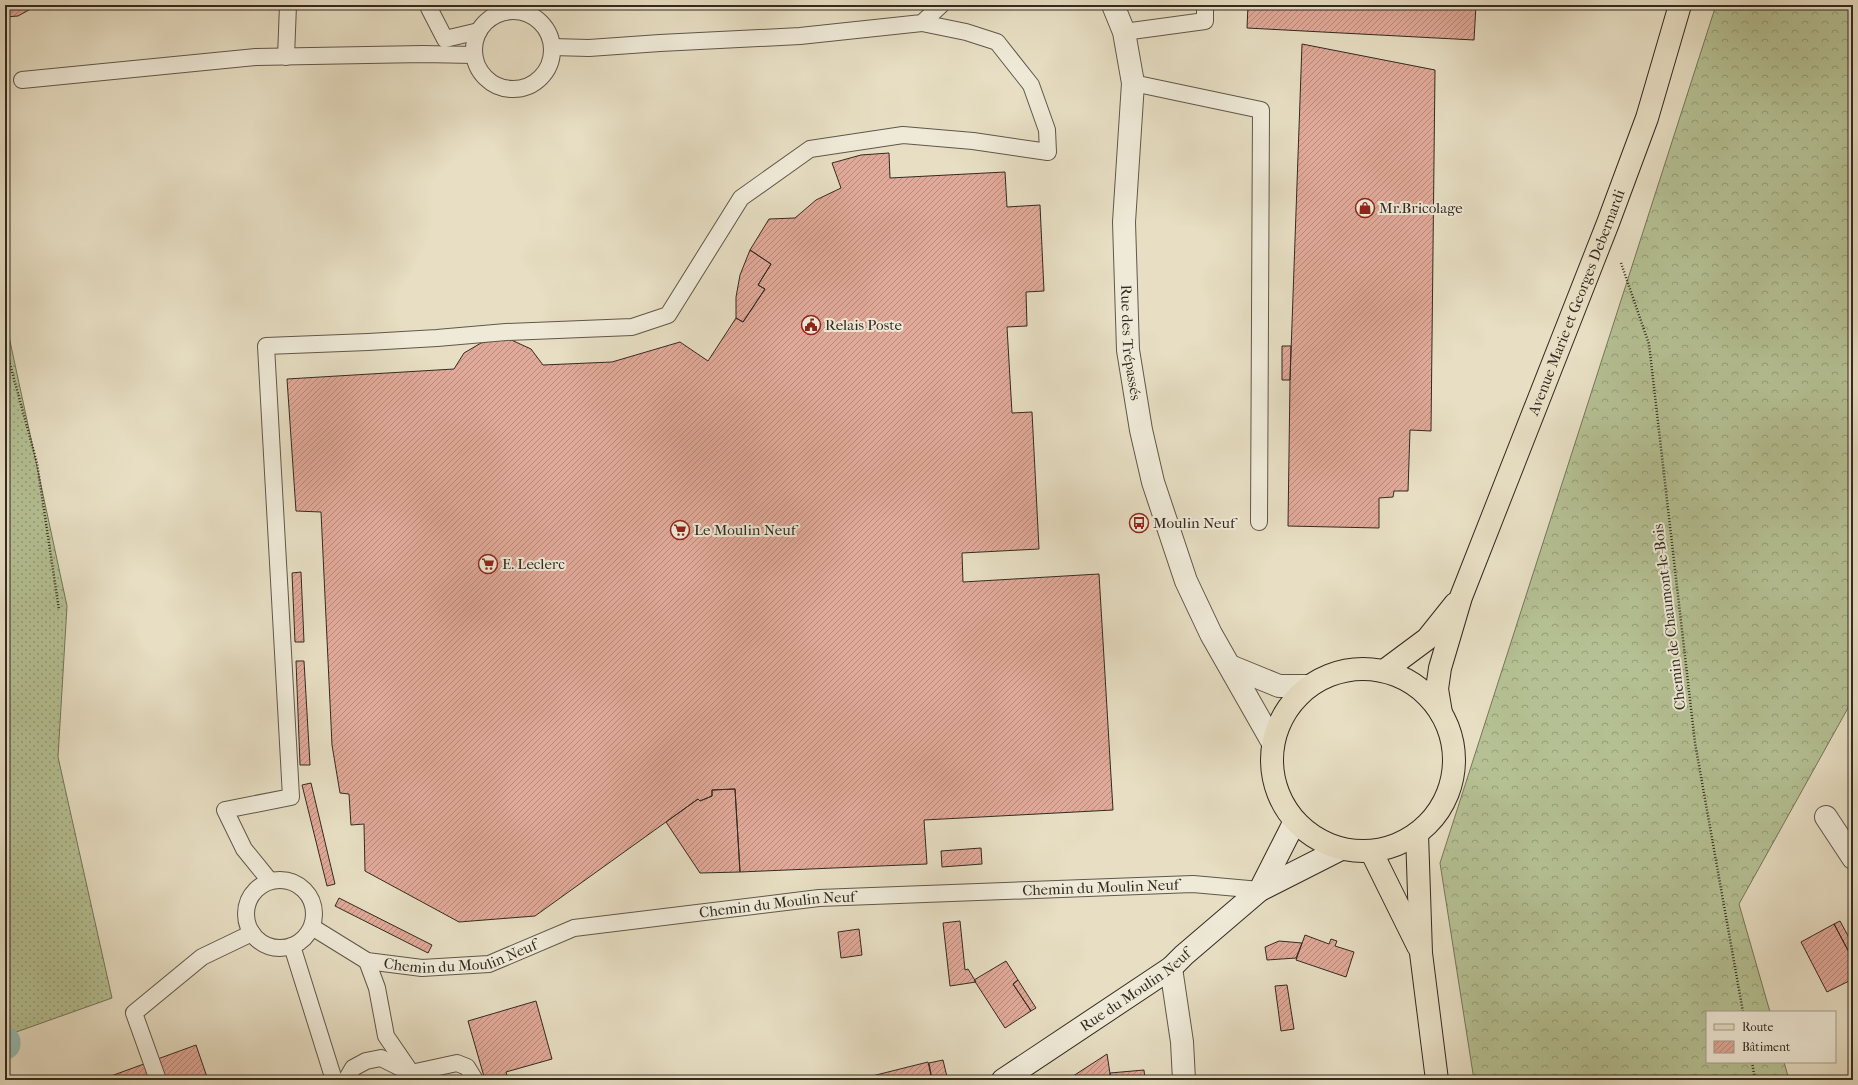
<svg xmlns="http://www.w3.org/2000/svg" width="1858" height="1085" font-family="'IM FELL French Canon',serif">
<style>
.grass{fill:url(#grass-dots);stroke:#74765a}
.forest{fill:url(#forest-crowns);stroke:#74765a}
.lines{fill:none;stroke-linecap:round;stroke-linejoin:round}
.canal{stroke:#97bcb3;stroke-width:31}
.building{fill:url(#building-hatch);stroke:#332a21}
.lane-casing{stroke:#60574a;stroke-width:18}
.street-casing{stroke:#60574a;stroke-width:24}
.secondary-casing{stroke:#332a21;stroke-width:24}
.primary-casing{stroke:#332a21;stroke-width:24}
.path{stroke:#332a21;stroke-width:2.5;stroke-dasharray:1 2;stroke-linecap:butt}
.lane{stroke:#efead8;stroke-width:16}
.street{stroke:#efead8;stroke-width:22}
.secondary{stroke:#efead8;stroke-width:22}
.primary{stroke:#e7dec3;stroke-width:22}
.labels{text-anchor:middle;stroke-width:4;stroke-linejoin:round;paint-order:stroke}
.poi-label{font-size:15px;fill:#332a21;stroke:#efead8;text-anchor:start}
.street-label{font-size:15px;fill:#332a21;stroke:#efead8}
</style>
<defs>
<pattern id="grass-dots" width="8" height="8" patternUnits="userSpaceOnUse"><rect width="8" height="8" fill="#b5c194"/><path d="M2 2h.1M6 6h.1" fill="none" stroke="#949d78" stroke-width="1.8" stroke-linecap="round"/></pattern>
<pattern id="forest-crowns" width="20" height="18" patternUnits="userSpaceOnUse"><rect width="20" height="18" fill="#b5c194"/><path d="M2 6a3 3 0 1 1 6 0M12 15a3 3 0 1 1 6 0" fill="none" stroke="#949d78"/></pattern>
<pattern id="building-hatch" width="6" height="6" patternUnits="userSpaceOnUse"><rect width="6" height="6" fill="#e1a999"/><path d="M-1 1l2-2M0 6l6-6M5 7l2-2" fill="none" stroke="#b78a7c"/></pattern>
</defs>
<rect width="100%" height="100%" fill="#e7dec3"/>
<filter id="stains"><feTurbulence type="fractalNoise" baseFrequency=".005" numOctaves="4"/><feColorMatrix values="0 0 0 0 .2 0 0 0 0 .09 0 0 0 0 .02 0 0 0 .5 -.17"/></filter>
<radialGradient id="worn" r=".72"><stop offset=".6" stop-color="#630" stop-opacity="0"/><stop offset="1" stop-color="#630" stop-opacity=".3"/></radialGradient>
<path class="grass" d="M5,318L67,606L58,757L112,998L5,1036Z"/>
<path class="forest" d="M1716,5H1853V699L1739,904L1770,1012H1707V1062H1784L1789,1080H1474L1440,863Z"/>
<g class="lines">
<path class="canal" d="M5,1042V1044"/>
</g>
<path class="building" d="M5,5H38L18,16L5,17Z
M1248,5H1476L1474,40L1247,28Z
M1302,44L1435,70L1431,431L1410,430L1408,491H1394L1393,497L1379,498V528L1288,526L1290,380Z
M889,153L890,178L1005,172L1007,207L1040,205L1044,291L1026,292L1027,326L1007,327L1012,413L1032,412L1039,549L962,553L963,582L1099,574L1113,810L924,820L927,864L740,872L735,789L712,790V796L700,801L698,799L535,916L459,922L365,871L364,824L351,825L349,794L340,793L332,745L321,512L296,511L287,379L454,369L464,353L481,343L507,338L531,349L543,365L612,362L680,342L708,361L736,318L743,322L765,289L758,285L771,264L750,250L769,219L795,218L816,200L841,188L832,163L861,155Z
M750,250L771,264L758,285L765,289L743,322L736,318V297L740,275Z
M1282,346H1291L1290,380H1282Z
M301,572L304,642H295L292,573Z
M296,661H304L310,765H300Z
M311,783L335,884L327,886L302,785Z
M735,789L740,872L700,873L666,822L698,799L700,801L712,796V790Z
M981,848L982,864L942,867L941,851Z
M339,898L432,945L428,953L335,906Z
M960,921L965,970L968,969L976,982L950,986L943,923Z
M1840,921L1853,945V956H1851L1834,924Z
M1834,924L1851,956H1853V979L1827,992L1801,942Z
M859,929L862,955L841,958L838,932Z
M1305,935L1329,944L1331,939L1337,941L1335,946L1354,952L1346,977L1296,960Z
M1279,941L1302,943L1296,958L1267,960L1265,947Z
M1006,961L1018,980L1013,984L1031,1011L1005,1028L974,980Z
M1018,980L1036,1008L1031,1011L1013,984Z
M1287,985L1294,1029L1281,1031L1275,986Z
M536,1001L552,1059L506,1072L508,1080H485L468,1021Z
M196,1045L208,1080H100Z
M1107,1054L1111,1080H1067Z
M943,1060L947,1077L932,1080L929,1063Z
M928,1062L932,1080H873L872,1076Z
M1144,1070L1145,1080H1111L1110,1073Z
M1281,1079V1080H1262Z"/>
<g class="lines">
<defs>
<g id="lane">
<path d="M429,8L445,39L479,31"/>
<circle cx="513" cy="50" r="39"/>
<path d="M1124,32L1205,21V5"/>
<path d="M552,47L589,48L660,43L800,36L922,23L941,5"/>
<path d="M286,57L288,5"/>
<path d="M22,80L256,57L423,54L474,55"/>
<path d="M1133,83L1261,110L1259,522"/>
<circle cx="280" cy="914" r="34"/>
<path d="M270,881L244,849L225,810L291,797L266,346L368,342L437,338L506,332L632,327L668,315L741,198L810,149L903,135L973,141L1048,152L1047,130L1031,85L997,42L966,32L922,23"/>
<path id="s1" d="M312,927L367,961L422,968L489,964L574,928L819,898L1193,884L1260,890"/>
<path d="M292,946L334,1080"/>
<path d="M367,961L377,988L386,1036L410,1071"/>
<path d="M158,1080L134,1013L202,957L252,933"/>
<path d="M346,1080L353,1068L366,1061L381,1058L411,1073L457,1063L467,1067L475,1080"/>
</g>
<g id="street">
<path id="s2" d="M1113,5L1124,32L1133,83L1124,222L1128,350L1141,430L1153,482L1186,581L1211,634L1273,743"/>
<path d="M1230,666L1279,686H1309"/>
<path d="M1826,817L1853,858"/>
<path d="M1171,968L1182,1042L1184,1080"/>
</g>
<g id="secondary">
<path d="M1260,890L1295,821"/>
<path id="s3" d="M1003,1080L1171,968L1184,955L1260,890L1341,849"/>
</g>
<g id="primary">
<circle cx="1363" cy="760" r="91"/>
<path d="M1384,671L1427,639L1455,604"/>
<path id="s4" d="M1441,713L1437,689L1440,668L1461,597L1608,223L1647,118L1680,5"/>
<path d="M1417,834L1421,953L1437,1080"/>
<path d="M1371,851L1418,946"/>
</g>
</defs>
<use href="#lane" class="lane-casing"/>
<use href="#street" class="street-casing"/>
<use href="#secondary" class="secondary-casing"/>
<use href="#primary" class="primary-casing"/>
<path class="path" d="M1621,263L1649,344L1695,743L1743,1012
M5,346L37,463L59,610
M1752,1062L1755,1080"/>
<use href="#lane" class="lane"/>
<use href="#street" class="street"/>
<use href="#secondary" class="secondary"/>
<use href="#primary" class="primary"/>
</g>
<defs>
<symbol id="shop-ring" viewBox="-11 -11 22 22"><circle r="9.5" fill="#efead8" stroke="#8f2418" stroke-width="1.5"/><path d="M-5-2.5h2.3a2.7 3.5 0 0 1 5.4 0H5L5.5 6h-11ZM-1.5-2.5h3a1.5 2.3 0 0 0-3 0Z" fill="#8f2418"/></symbol>
<symbol id="civic-ring" viewBox="-11 -11 22 22"><circle r="9.5" fill="#efead8" stroke="#8f2418" stroke-width="1.5"/><path d="M-.6-6.5H3V-4.5H.6V-3L4-1V1h2V6H-6V1h2V-1L-.6-3ZM-1.2 2.5V6h2.4V2.5Z" fill="#8f2418"/></symbol>
<symbol id="bus-ring" viewBox="-11 -11 22 22"><circle r="9.5" fill="#efead8" stroke="#8f2418" stroke-width="1.5"/><path d="M-5-6H5V4H4V6H2V4H-2V6H-4V4H-5ZM-3.5-4V0h7V-4ZM-3.5 1.2v1.5H-2V1.2ZM2 1.2v1.5H3.5V1.2Z" fill="#8f2418"/></symbol>
<symbol id="supermarket-ring" viewBox="-11 -11 22 22"><circle r="9.5" fill="#efead8" stroke="#8f2418" stroke-width="1.5"/><path d="M-6-5.5h2.5l.6 2H6L4.5 2H-2.5L-4.4-4H-6ZM-1.5 3.2a1.3 1.3 0 1 0 .1 0ZM3 3.2a1.3 1.3 0 1 0 .1 0Z" fill="#8f2418"/></symbol>
</defs>
<g fill-rule="evenodd">
<use href="#shop-ring" x="1354" y="197" width="22" height="22"/>
<use href="#civic-ring" x="800" y="314" width="22" height="22"/>
<use href="#bus-ring" x="1128" y="512" width="22" height="22"/>
<use href="#supermarket-ring" x="669" y="519" width="22" height="22"/>
<use href="#supermarket-ring" x="477" y="553" width="22" height="22"/>
</g>
<g class="labels">
<g class="poi-label">
<text x="1379" y="213">Mr.Bricolage</text>
<text x="825" y="330">Relais Poste</text>
<text x="1153" y="528">Moulin Neuf</text>
<text x="694" y="535">Le Moulin Neuf</text>
<text x="502" y="569">E. Leclerc</text>
</g>
<g class="street-label">
<text dy="5" stroke="none"><textPath href="#s4" startOffset="436">Avenue Marie et Georges Debernardi</textPath></text>
<text dy="5" stroke="none"><textPath href="#s2" startOffset="341">Rue des Trépassés</textPath></text>
<text transform="translate(1669 617) rotate(-97)" y="5">Chemin de Chaumont-le-Bois</text>
<text dy="5" stroke="none"><textPath href="#s1" startOffset="808">Chemin du Moulin Neuf</textPath></text>
<text dy="5" stroke="none"><textPath href="#s1" startOffset="484">Chemin du Moulin Neuf</textPath></text>
<text dy="5" stroke="none"><textPath href="#s1" startOffset="160">Chemin du Moulin Neuf</textPath></text>
<text dy="5" stroke="none"><textPath href="#s3" startOffset="160">Rue du Moulin Neuf</textPath></text>
</g>
</g>
<rect width="1858" height="1085" fill="none" stroke="#e7dec3" stroke-width="20"/>
<rect x="6" y="6" width="1846" height="1073" fill="none" stroke="#332a21" stroke-width="2"/>
<rect x="10" y="10" width="1838" height="1065" fill="none" stroke="#332a21"/>
<rect x="1706" y="1011" width="130" height="52" fill="#efead8" stroke="#a49d8f"/>
<rect x="1714" y="1024" width="20" height="6" fill="#e7dec3" stroke="#a49d8f"/>
<text x="1742" y="1031" font-size="12" fill="#332a21">Route</text>
<rect x="1714" y="1041" width="20" height="12" fill="url(#building-hatch)" stroke="#a49d8f"/>
<text x="1742" y="1051" font-size="12" fill="#332a21">Bâtiment</text>
<rect width="100%" height="100%" filter="url(#stains)"/>
<rect width="100%" height="100%" fill="url(#worn)"/>
</svg>
